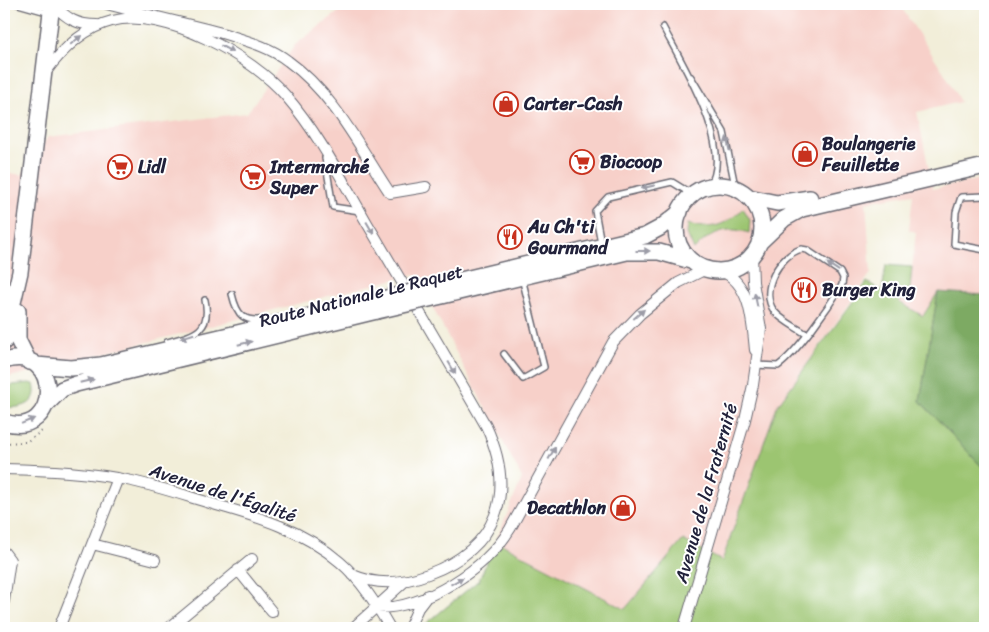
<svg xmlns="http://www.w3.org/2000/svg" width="989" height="632" font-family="Sriracha,sans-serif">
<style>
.built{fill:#f7d0c9}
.green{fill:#9cc571;stroke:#5f7456}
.forest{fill:#7daa63;stroke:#50664f}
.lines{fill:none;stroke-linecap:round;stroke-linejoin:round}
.lane-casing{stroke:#6b6972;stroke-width:8}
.street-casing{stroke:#6b6972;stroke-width:12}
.secondary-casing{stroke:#6b6972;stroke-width:18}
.path{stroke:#6b6972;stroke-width:2;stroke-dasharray:1 4;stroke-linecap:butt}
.lane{stroke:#fff;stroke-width:5}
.street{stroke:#fff;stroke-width:10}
.secondary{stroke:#fff;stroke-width:15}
.secondary-bridge-casing{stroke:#6b6972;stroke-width:18;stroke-linecap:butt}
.secondary-bridge{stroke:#fff;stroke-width:15}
.oneway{fill:#9c9ca7}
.labels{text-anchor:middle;stroke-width:4;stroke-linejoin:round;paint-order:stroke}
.poi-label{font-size:18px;font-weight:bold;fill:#22223b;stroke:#fff;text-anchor:start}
.street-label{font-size:18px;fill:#22223b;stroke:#fff}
</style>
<rect width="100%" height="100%" fill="#fff"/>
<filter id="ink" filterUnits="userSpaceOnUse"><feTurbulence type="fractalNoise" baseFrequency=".02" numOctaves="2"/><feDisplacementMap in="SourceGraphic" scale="10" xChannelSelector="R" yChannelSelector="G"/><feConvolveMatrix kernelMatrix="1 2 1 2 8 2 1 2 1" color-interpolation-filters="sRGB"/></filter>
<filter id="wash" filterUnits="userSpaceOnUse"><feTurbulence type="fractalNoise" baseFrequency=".0096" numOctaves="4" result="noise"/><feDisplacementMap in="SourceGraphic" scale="20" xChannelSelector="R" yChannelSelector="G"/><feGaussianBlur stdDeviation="1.12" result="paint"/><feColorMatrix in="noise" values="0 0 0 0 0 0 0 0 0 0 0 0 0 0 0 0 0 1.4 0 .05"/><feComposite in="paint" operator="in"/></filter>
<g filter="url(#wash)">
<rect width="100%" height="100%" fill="#f2eed9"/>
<path class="built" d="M349,4H899L947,77L960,102L917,112L933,189L985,178V295L938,292L923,316L899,302L910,289L916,232L909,230L913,194L866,202L871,273L777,406L722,561L683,540L625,609L496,541L522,478L415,274L10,377L4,381V172L22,175L48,137L247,113L295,45Z"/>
<path class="green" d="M743,208L750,220L749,233C727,225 709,233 694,250L687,234L688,224C710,231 728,225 743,208Z
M886,265L912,267L910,289L899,302L923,316L938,292L920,401L985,470V628H421L479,580L496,541L625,609L683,540L722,561L777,406L867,282L882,291Z
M29,383L34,384C40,405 20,409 4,407V389L13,385Z"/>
<path class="forest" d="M938,292L985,295V470L920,401Z"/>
</g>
<g filter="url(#ink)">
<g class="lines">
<defs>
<path id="lane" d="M18,4L50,13
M663,27C682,64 736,149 709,187
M691,77L724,132L734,181L739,191
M325,158L333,207L360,211
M985,196L961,197L956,212L954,244L985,250
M601,243L595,211L608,197L672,182L693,195
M232,294C237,316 244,323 267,319
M167,342C193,335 212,332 205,300
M504,354L523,379L544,367L522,278
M756,365L778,366C798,351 828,308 842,285L843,278L840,272L807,250L801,249C779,256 759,290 774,311C781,320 796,327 806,334"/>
<path id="street" d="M53,4C67,19 77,25 97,25
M107,4C146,15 186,23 225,34C247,41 270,47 288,61C333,93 360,148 390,193L426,187
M45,73C61,51 84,28 112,21C164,7 253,57 286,96C319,134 342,180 367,223C407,291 447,358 486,426C517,493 498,548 428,574C402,584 378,586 353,575
M721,271C751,283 752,322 755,350
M4,469C47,470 90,472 132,481C160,487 186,496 213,504C259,517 303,530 340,562C361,580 376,604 390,628
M92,544L155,560
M4,552L10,560L4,601
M238,570L272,612
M378,608C425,608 486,569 510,529L613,342L640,314L678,283L706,269
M59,628L118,478
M169,628L252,559
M353,628L404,582
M409,628L418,608L428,595
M684,628L745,420L753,385L761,329L753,282L752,255"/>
<path id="secondary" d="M676 228a43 43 0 1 1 86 0a43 43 0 1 1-86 0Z
M748,197L777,203L810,198
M759,243L784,219L802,209L985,166
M440,285L645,236L660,228L680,212
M442,296L627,252H659L691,261
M18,311V340L29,362
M4,342L20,272L52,4
M4,361C62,342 62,441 4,422
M36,365L71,368L101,365L374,301
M46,405L62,389L76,384L377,311"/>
</defs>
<use href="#lane" class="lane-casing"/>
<use href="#street" class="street-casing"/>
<use href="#secondary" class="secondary-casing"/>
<path class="path" d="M4,443L26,442L42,431"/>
<use href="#lane" class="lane"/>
<use href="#street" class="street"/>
<use href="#secondary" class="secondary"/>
<defs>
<path id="secondary-bridge" d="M374,301L440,285
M377,311L442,296"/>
</defs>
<use href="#secondary-bridge" class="secondary-bridge-casing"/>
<use href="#secondary-bridge" class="secondary-bridge"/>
</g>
<defs><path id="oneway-solid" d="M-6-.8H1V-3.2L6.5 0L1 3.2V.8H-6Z" transform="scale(1.25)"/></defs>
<g class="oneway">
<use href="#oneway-solid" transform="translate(76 40) rotate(-39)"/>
<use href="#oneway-solid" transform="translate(227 49) rotate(28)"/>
<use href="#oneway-solid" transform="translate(728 144) rotate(-103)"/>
<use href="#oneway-solid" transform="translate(648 187) rotate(166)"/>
<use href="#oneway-solid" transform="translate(370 228) rotate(60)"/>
<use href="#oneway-solid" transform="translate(643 251)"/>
<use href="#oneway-solid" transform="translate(833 267) rotate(-146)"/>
<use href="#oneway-solid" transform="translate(756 300) rotate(-102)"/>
<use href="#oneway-solid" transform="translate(639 314) rotate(-41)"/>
<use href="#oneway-solid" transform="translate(187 336) rotate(162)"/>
<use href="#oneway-solid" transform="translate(245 343) rotate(-13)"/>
<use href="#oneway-solid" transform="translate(452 368) rotate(60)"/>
<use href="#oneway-solid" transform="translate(87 381) rotate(-13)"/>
<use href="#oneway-solid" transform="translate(28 421) rotate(-22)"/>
<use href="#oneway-solid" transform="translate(552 453) rotate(-61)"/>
<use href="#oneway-solid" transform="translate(457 581) rotate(-29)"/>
</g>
</g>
<defs>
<symbol id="shop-ring" viewBox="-11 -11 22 22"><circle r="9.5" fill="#fff" stroke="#c8321e" stroke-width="1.5"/><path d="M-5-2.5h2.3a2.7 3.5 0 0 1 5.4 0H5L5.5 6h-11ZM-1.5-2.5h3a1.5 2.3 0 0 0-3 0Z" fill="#c8321e"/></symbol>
<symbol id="supermarket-ring" viewBox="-11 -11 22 22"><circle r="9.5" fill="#fff" stroke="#c8321e" stroke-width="1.5"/><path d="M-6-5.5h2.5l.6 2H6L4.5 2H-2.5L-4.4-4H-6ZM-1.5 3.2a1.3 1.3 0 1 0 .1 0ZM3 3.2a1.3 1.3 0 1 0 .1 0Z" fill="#c8321e"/></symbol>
<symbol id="restaurant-ring" viewBox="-11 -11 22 22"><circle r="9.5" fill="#fff" stroke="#c8321e" stroke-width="1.5"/><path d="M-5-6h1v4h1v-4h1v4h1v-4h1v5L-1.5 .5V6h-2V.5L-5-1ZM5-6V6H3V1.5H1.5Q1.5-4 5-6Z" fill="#c8321e"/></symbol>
</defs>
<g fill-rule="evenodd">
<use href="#shop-ring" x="492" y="90" width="28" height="28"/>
<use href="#shop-ring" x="791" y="140" width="28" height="28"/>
<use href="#supermarket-ring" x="568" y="148" width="28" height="28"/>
<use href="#supermarket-ring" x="106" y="153" width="28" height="28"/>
<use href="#supermarket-ring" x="239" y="163" width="28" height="28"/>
<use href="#restaurant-ring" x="496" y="223" width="28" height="28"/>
<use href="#restaurant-ring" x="790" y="276" width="28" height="28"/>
<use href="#shop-ring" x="609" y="494" width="28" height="28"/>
</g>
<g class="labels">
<g class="poi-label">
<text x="524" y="110">Carter-Cash</text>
<text x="822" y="150">Boulangerie<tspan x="822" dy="21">Feuillette</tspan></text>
<text x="600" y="168">Biocoop</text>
<text x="138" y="173">Lidl</text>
<text x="270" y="173">Intermarché<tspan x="270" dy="21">Super</tspan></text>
<text x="528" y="233">Au Ch'ti<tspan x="528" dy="21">Gourmand</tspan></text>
<text x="822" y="296">Burger King</text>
<text x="606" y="514" text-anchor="end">Decathlon</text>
</g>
<g class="street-label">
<text transform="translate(361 296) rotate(-14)" y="6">Route Nationale Le Raquet</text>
<text transform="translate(223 493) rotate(18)" y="6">Avenue de l'Égalité</text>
<text transform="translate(706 493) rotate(-74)" y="6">Avenue de la Fraternité</text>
</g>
</g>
<rect width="989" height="632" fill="none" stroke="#fff" stroke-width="20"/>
</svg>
